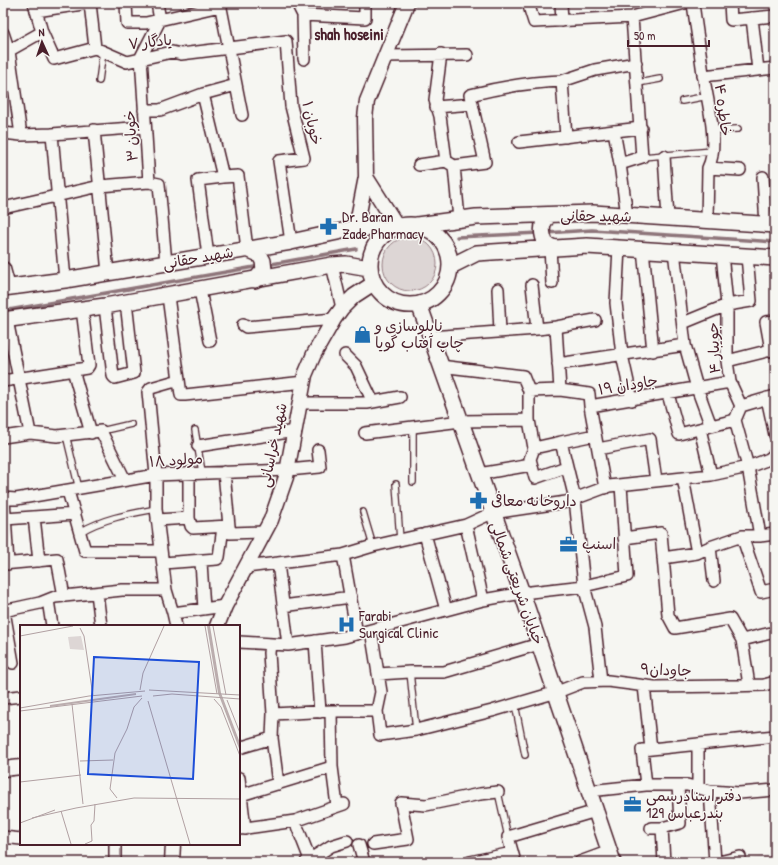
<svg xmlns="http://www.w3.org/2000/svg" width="778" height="865" font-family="'Patrick Hand','Playpen Sans Arabic',sans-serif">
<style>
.built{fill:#e9e6e3}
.green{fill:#ddd6d5;stroke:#947a80}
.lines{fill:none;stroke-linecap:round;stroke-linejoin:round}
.stream{stroke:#8e747a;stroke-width:3.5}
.service-casing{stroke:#4a1f2b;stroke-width:8}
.minor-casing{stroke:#4a1f2b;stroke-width:14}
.tertiary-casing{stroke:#4a1f2b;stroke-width:17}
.secondary-casing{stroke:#4a1f2b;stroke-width:18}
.service{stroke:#f6f6f2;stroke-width:5.5}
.minor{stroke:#f6f6f2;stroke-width:11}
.tertiary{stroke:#f6f6f2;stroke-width:14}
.secondary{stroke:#f6f6f2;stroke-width:15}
.labels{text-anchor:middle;stroke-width:3;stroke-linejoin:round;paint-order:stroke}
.street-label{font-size:15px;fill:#4a1f2b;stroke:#f6f6f2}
.poi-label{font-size:15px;fill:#4a1f2b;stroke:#f6f6f2;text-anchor:start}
.neighbourhood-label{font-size:16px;font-weight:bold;fill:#4a1f2b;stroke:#f6f6f2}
.inset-river{fill:none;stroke:#bbadae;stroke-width:2}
.inset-road{fill:none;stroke:#b1a0a2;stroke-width:1}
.view{fill:#1d4ed8;fill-opacity:0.15;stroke:#1d4ed8;stroke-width:2}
.inset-edge{fill:none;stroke:#4a1f2b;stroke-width:2}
</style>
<rect width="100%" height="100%" fill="#f6f6f2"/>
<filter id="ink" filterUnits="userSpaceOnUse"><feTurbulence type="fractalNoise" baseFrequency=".025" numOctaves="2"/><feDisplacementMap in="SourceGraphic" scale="8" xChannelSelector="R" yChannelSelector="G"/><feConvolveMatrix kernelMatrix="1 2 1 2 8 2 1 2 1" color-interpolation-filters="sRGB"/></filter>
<g filter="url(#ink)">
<path class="built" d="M770,854L772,862H739Z"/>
<path class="green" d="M383 264a27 27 0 1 1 54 0a27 27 0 1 1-54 0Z"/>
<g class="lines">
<path class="stream" d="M546,233L592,230L775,242
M457,237L539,233
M266,265L356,249
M3,311L260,266"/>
<defs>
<path id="service" d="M99,81L103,51
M638,83L660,79
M682,101L708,96
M712,130L738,129
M642,157L713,151
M413,426V482
M195,430L202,472
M101,431L131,424
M66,435L79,489
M396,484L400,540
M363,512L373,546
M80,532C104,518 129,514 156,509
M410,672L416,730
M515,704L525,755
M498,792L508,837"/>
<path id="minor" d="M34,3L42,32
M90,3L95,48
M126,3L127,23H146L220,6
M157,3L160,20L141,57L149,182L159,184L166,263
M220,3L242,115
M297,3L303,15L304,59
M528,3L534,22L632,17L685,3
M561,3L562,21
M693,3C696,27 700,50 703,74C707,99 720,145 708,168L707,221
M730,3L731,20L775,16
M36,11L89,3
M303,15L365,18V3
M752,18L758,70
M3,33L9,51L21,135
M3,54L42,32L54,59L95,48L127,62L172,52L181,54L286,41L291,106L304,158L279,161L291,242
M441,54L435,100L440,116L446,161L454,166L459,219
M384,56L467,55
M703,76L775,68
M562,81L595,70L636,63
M203,94L223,177L238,176L247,249
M472,104L470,95C501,87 530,82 562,81L566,137
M436,107L472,104L485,162L454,166
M144,110H160L203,94L236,85
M94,130L108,273
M614,131L620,164
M3,133L21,135L52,134L145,127
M52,134L65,280
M519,142L641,128
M664,156L668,218
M419,165L446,161
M708,168L740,170
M763,177L766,225
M3,208L100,186L149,182
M627,216L620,164L642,157L632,17
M550,248L552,283
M619,248L616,303L622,355L632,400
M643,249L653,351
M674,251L685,345L697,388L711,426
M722,254L727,305V361L730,382L741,406L735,420L748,467L760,536H742L761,592L775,589
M208,256L198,180L223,177
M332,265L342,308
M532,285L537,329L556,327L560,390
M498,289L500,332
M200,290L210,341
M105,306L113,376L115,378L134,373L126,302
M7,320L30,433
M683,323L727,305L751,301L747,256
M243,325L246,327L334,319
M556,327L595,320
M430,337L537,329
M771,350L766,322L775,321
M345,355L356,366L373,402
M727,361L771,350L775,352
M558,364L685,345
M440,366L523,376L529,391
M73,370L91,433
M179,380L181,395H185L304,382
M3,381L87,368L89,365L82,309
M668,394L679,434L735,420
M767,398L775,435
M300,403H367L400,397
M590,406L605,488
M741,406L775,396
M529,420L534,448L561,442L575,499L584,586L595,627L601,681
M700,429L711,475
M365,433L461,421L529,420V391L560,390L589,394L590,406L730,382
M3,437L30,433L57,436L101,431L125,480
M561,442L595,435
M198,446L295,431
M534,448L530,459L535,478L566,467
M598,449L650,439L656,481
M224,472L229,526
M189,473V518
M479,474L531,465
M683,478L697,553
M68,491L85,551H161
M3,498L16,499L156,475L288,470L320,467L318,450
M4,498L8,564
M34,517L39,561
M5,519L75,514
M157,520L189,518L191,526L193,528L229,526L230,533L265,532
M466,525L483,600
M425,534L446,610
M760,536L775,534
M624,538L661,533L668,615L675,628L730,619L742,640L749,685
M710,547L714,581
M343,555L357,634
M663,558L697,553L710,547L742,536
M201,562L204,609
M163,563L217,559L219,557L223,527
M278,563L288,645
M3,564L57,559L64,596
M246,567L343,555L373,546L466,525L492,513L566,502L609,486L711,475L748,467L769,459L775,454
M166,590L156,509V475L148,392L151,388L179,380L168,296
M97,593L101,626
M48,600L52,626
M283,606L351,597
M3,611L40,603L55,597L122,590H166L173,613L225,606
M4,611L13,663
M173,613L176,626
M371,630L381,692L377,711L380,735L416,730L492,711L557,692L583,682L608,681L654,687L728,686L764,685L775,682
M742,640L775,632
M315,641L320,712
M239,642L288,645L345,637L483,600L522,593L584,586L627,576L621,485
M270,644L269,653L273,714
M378,674L410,672H444L539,644
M644,686L651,749
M3,698L21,696
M331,711L332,767L337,806
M272,738L278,784
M698,744V788
M239,748L272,738L273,714L331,711H377
M239,778L245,829
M646,785L642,750L775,736
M589,791L646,785H687L710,791L739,793L775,790
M710,791L715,862
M241,795L332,767
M295,821L311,862
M651,828H662L680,823L678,785
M662,828L664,862
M239,829L295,821L344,804
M3,837L21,839
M115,844V862
M373,844L408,839L401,803L426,805L480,794L498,792
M359,845L364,862
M306,862L331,846L347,841
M470,862L512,853
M515,862L508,837L596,811
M580,862L610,851
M719,862L740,857"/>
<path id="tertiary" d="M366,177L397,226
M356,228L366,177L365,118L367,101L407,3
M3,269L8,287
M217,626L225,606L271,520L286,477L305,375L314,354L334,319L342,308L354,296L374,283
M3,769L21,767
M172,862L173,844"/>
<path id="secondary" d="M550,215C540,223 541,233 546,244L554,248
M370 265a40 40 0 1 1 80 0a40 40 0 1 1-80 0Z
M417,225L476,217L593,213L775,225
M247,249L259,254L263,261L264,270L255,280
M451,266L477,253L587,246L775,258
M3,288L65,280L291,242L356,228L392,229
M419,304L522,593L613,862
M3,320L105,306L332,265L346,264L369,268"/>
</defs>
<use href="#service" class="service-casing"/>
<use href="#minor" class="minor-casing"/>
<use href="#tertiary" class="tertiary-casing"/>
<use href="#secondary" class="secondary-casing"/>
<use href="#service" class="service"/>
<use href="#minor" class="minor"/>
<use href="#tertiary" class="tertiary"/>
<use href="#secondary" class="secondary"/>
</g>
</g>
<defs>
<symbol id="pharmacy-bare" viewBox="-9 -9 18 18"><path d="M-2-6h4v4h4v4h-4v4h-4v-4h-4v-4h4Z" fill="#1f6fb2" stroke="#f6f6f2" stroke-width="2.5" paint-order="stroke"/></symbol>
<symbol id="shop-bare" viewBox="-9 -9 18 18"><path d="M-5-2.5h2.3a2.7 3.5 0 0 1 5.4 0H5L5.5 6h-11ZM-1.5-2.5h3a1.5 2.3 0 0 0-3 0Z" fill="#1f6fb2" stroke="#f6f6f2" stroke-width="2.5" paint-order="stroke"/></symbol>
<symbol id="office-bare" viewBox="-9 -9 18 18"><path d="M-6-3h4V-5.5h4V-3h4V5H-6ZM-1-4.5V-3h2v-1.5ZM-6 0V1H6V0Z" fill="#1f6fb2" stroke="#f6f6f2" stroke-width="2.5" paint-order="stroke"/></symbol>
<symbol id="hospital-bare" viewBox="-9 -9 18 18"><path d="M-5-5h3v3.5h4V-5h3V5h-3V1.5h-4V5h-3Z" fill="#1f6fb2" stroke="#f6f6f2" stroke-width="2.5" paint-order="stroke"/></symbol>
</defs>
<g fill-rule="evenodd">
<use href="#pharmacy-bare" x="316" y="214" width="25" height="25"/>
<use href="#shop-bare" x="350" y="322" width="25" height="25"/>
<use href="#pharmacy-bare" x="466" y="488" width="25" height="25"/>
<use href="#office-bare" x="556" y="532" width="25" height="25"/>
<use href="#hospital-bare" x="334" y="612" width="25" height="25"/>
<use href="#office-bare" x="620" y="792" width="25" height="25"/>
</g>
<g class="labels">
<g class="street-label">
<text transform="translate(150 42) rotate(-6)" y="5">یادگار ۷</text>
<text transform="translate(723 110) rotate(83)" y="5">خاطره ۴</text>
<text transform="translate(312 123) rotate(77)" y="5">خوبان ۱</text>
<text transform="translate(131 136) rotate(-94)" y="5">خوبان ۳</text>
<text transform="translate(596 216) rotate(1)" y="5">شهید حقانی</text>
<text transform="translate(198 258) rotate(-10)" y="5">شهید حقانی</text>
<text transform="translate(714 348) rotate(-93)" y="5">جویبار ۴</text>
<text transform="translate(628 385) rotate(-9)" y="5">جاودان ۱۹</text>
<text transform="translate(273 445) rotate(-78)" y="5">شهید خراسانی</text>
<text transform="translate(176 460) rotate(-4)" y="5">مولود ۱۸</text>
<text transform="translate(517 583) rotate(70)" y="5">خیابان شریعتی شمالی</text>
<text transform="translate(666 670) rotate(2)" y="5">جاودان۹</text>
</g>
<g class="poi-label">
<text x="342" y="222">Dr. Baran<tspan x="342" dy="17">Zade Pharmacy</tspan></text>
<text x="375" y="331">نابلوسازی و<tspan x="375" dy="17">چاپ آفتاب گویا</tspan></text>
<text x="491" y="506">داروخانه معافی</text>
<text x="582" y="549">اسنپ</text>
<text x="359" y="621">Farabi<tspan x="359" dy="17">Surgical Clinic</tspan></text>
<text x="646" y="801">دفتر اسنادرسمی<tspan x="646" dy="17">129 بندرعباس</tspan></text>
</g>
<g class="neighbourhood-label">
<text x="349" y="40">shah hoseini</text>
</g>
</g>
<g transform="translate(20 625)">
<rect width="220" height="220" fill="#f6f6f2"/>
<path d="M61,11L64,25L50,24L48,12Z" fill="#ddd6d5"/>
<path d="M187,1H190L201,68L220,118V126L198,68Z" fill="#bbadae"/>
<path class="inset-river" d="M30,81L116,69"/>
<path class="inset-road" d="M185,1L197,69M193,1L206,70M60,3L64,11L73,71M0,11L53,1M120,65L123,48L144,1M129,65L220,70M133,71L152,69L220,74M194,74L201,82L220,131M207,75L220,108M128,76L170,219M52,79L63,179M0,83L69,71L125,66M0,86L122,71M60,136L93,135M0,157L61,150M97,173L90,164L95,128L107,104L114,82L122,73M41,186L51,219M12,193L56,183L114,173L220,174M0,198L35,185M65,219L72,216L71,200L74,196L75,179"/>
<path class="view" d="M74,32L179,37L173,154L68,149Z"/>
<rect width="220" height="220" class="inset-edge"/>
</g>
<rect width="778" height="865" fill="none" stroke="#f6f6f2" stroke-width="16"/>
<rect x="8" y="8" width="762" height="849" fill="none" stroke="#4a1f2b" stroke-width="1.5" filter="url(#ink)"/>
<g transform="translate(42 42) rotate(357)" stroke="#f6f6f2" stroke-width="3" paint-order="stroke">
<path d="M0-3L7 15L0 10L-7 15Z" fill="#4a1f2b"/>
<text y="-6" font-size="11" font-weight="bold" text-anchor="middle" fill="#4a1f2b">N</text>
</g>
<path d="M628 40v6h81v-6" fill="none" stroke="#4a1f2b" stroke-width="2"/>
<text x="634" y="40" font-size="12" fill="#4a1f2b" stroke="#f6f6f2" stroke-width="3" paint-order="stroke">50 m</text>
</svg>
